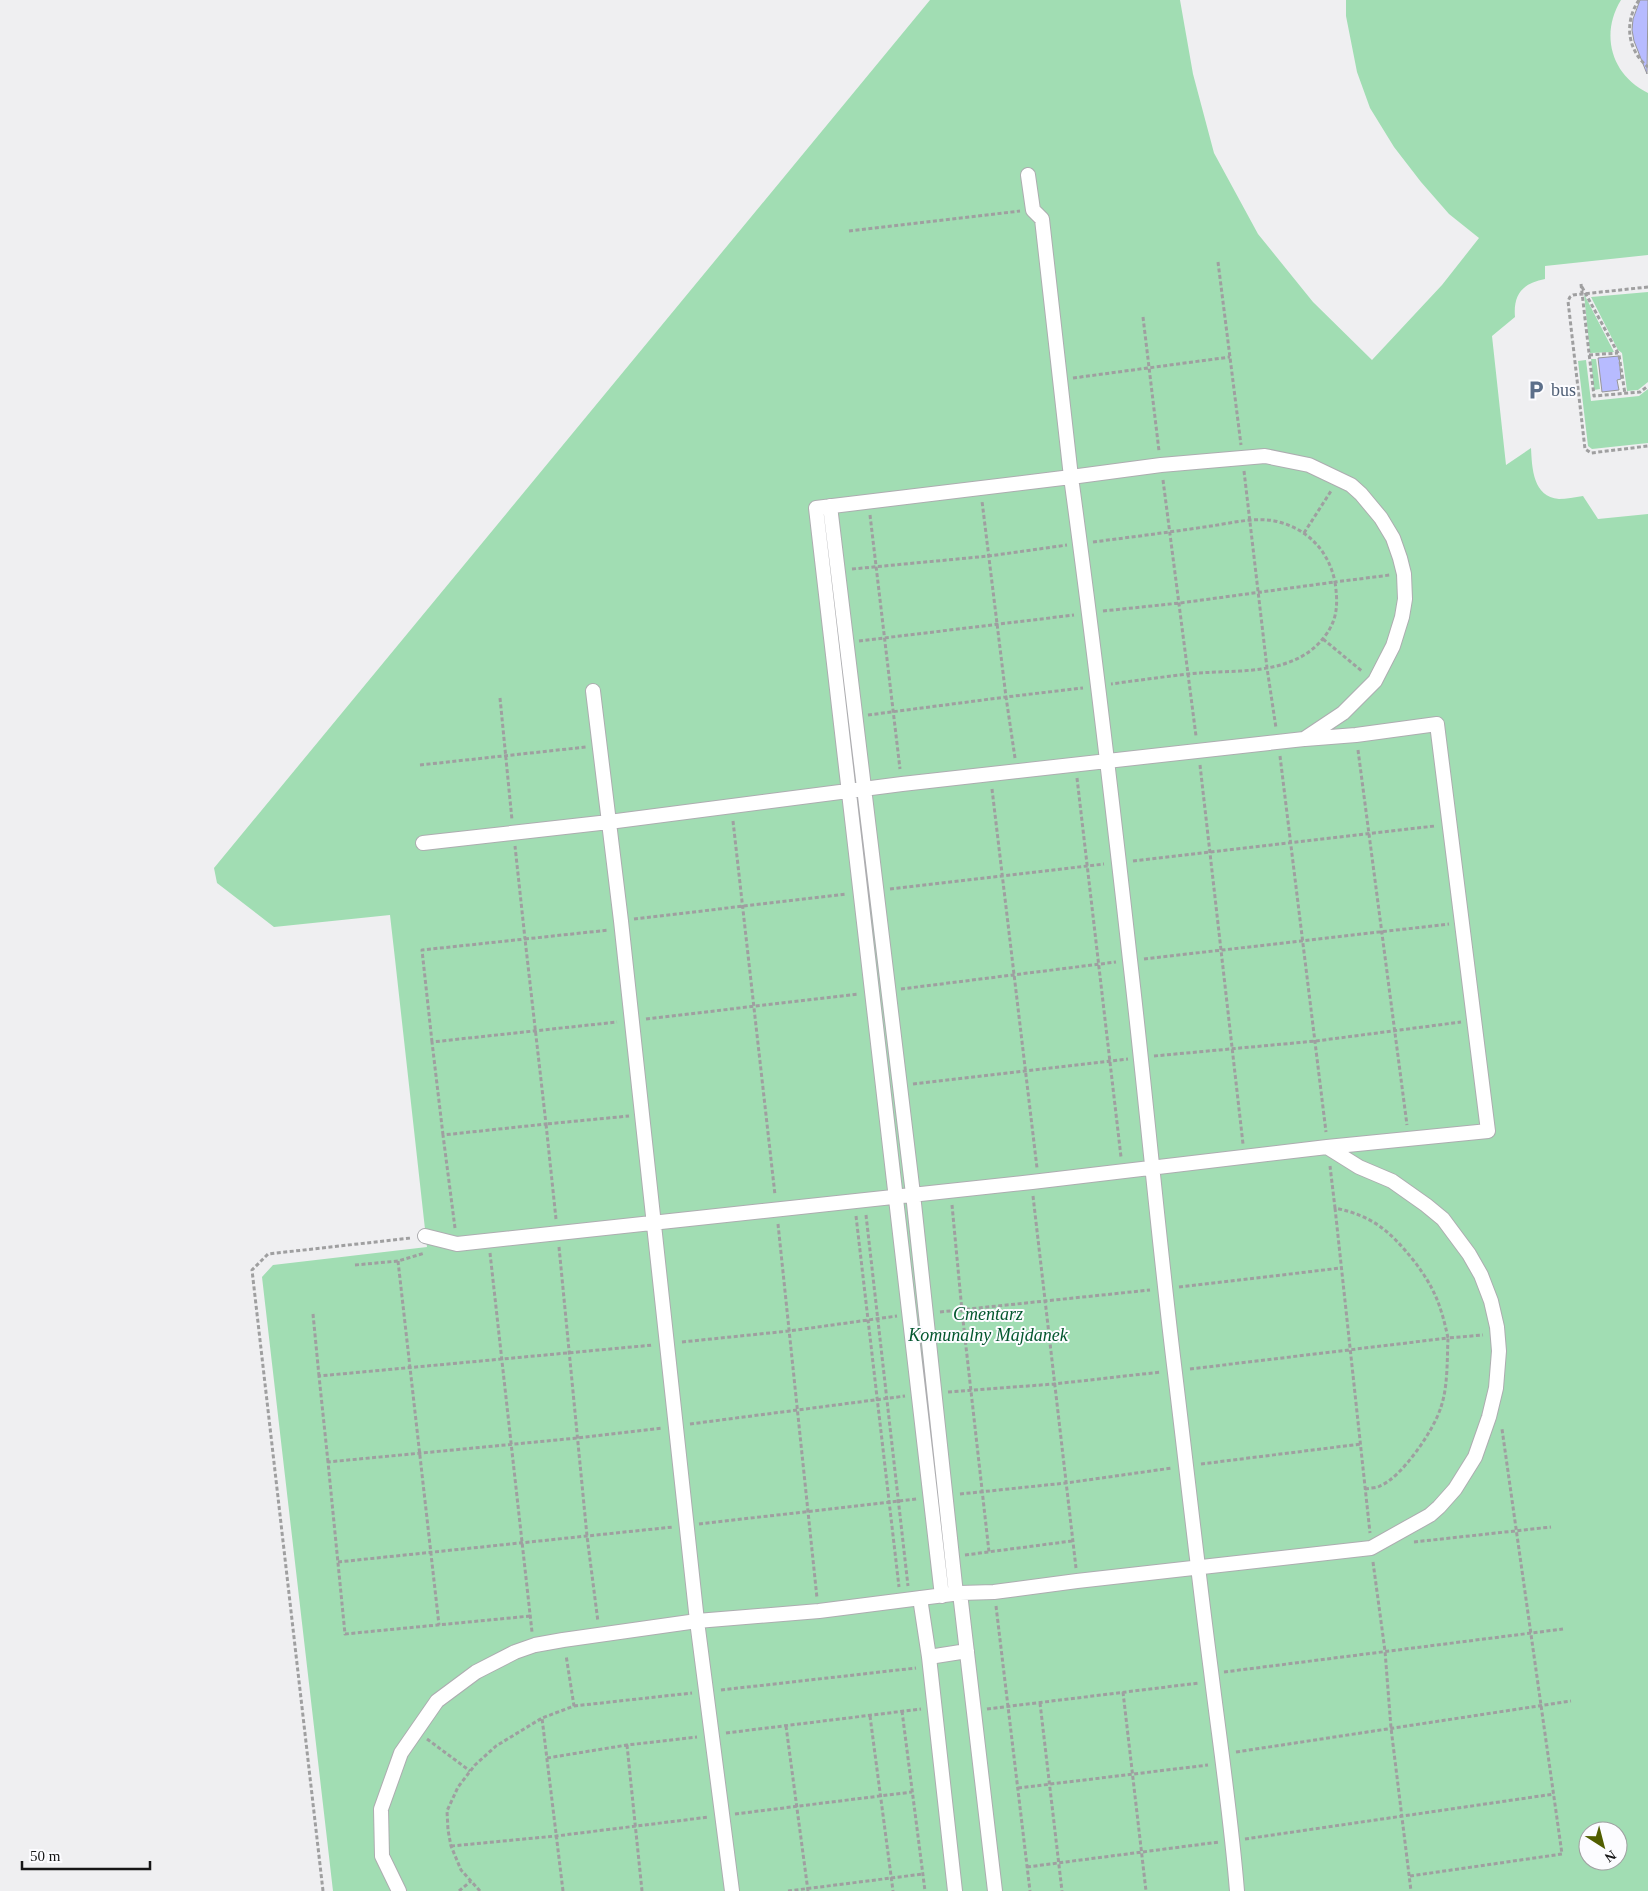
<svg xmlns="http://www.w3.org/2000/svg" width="1648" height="1891" font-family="'Times New Roman',serif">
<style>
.green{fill:#a1ddb3;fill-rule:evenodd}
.building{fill:#b7bbff;stroke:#979799}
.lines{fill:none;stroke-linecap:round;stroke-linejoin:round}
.pedestrian-casing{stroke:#adadb0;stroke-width:16}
.path{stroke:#9f9fa0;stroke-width:3;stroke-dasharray:4 2.5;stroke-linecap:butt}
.pedestrian{stroke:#fff;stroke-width:14}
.labels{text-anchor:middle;stroke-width:4;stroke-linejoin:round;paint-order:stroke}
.service-label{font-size:18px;fill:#4e5e75;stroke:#fcfcff;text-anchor:start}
.park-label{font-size:18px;font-style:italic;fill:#03572e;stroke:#fcfcff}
</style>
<rect width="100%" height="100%" fill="#efeff1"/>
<path class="green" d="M930,0H1180L1193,74L1214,153L1258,234L1313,302L1372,360L1442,285L1479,238L1449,214L1421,182L1394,147L1370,108L1357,72L1346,16V0H1621C1600,34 1611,75 1648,93V255L1545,266V279C1523,283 1513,294 1515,317L1492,336L1506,465L1531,448C1532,468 1533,497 1559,499C1566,499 1575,497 1583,496L1598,519L1648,514V1891H333L262,1277L273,1265L427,1247L395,959L390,915L274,927L217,883L214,868ZM1588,1831H1618V1861H1588Z
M1648,292V382L1638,390L1627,391L1622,353L1618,350L1591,297Z
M1584,294L1614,352L1590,353Z
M1591,359H1596L1600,389L1594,390Z
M1586,360L1591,401L1639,396L1648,389V443L1592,449L1588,446L1578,361Z"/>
<path class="building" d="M1640,0H1648L1647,74L1634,41L1632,30L1633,19Z
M1619,356L1621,379L1617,380L1619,390L1602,392L1598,358Z"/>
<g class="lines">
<defs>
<path id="pedestrian" d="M830,506L913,1194L956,1594
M593,691L621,921L697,1621L732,1891
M1305,739L1356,735L1437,724L1488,1131L1327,1147
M423,843L609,822L902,784L1304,739L1343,713L1375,681L1393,646L1402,617L1405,599L1404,574L1400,558L1393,538L1381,518L1361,494L1351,485L1309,465L1265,456L1161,465L1071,477C1093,638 1112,799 1130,960C1146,1097 1158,1235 1175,1373C1187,1472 1198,1572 1211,1671C1220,1744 1231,1817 1237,1891
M960,1593L995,1891
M942,1596L816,508L1071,477L1042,219L1033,210L1028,175
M920,1598L929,1657L955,1891
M929,1657L967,1651
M399,1891L382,1856L381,1809L401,1753L437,1701L476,1672L515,1652L535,1645L563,1640L697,1621L819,1611L960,1593L994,1592L1077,1581L1371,1548L1430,1515L1439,1507L1455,1489L1475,1457L1489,1417L1496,1388L1499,1351L1497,1327L1491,1301L1481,1275L1469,1254L1443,1219L1426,1205L1392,1181L1359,1167L1327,1147L1032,1182L457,1244L425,1236"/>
</defs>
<use href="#pedestrian" class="pedestrian-casing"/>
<path class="path" d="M1639,0C1624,22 1627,50 1648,67
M849,231L1020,211
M1218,262L1241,445
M1581,284L1594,396L1640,392L1648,386
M1582,287L1619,355L1625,394
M1648,287L1573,295L1570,297L1568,301L1585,449L1591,453L1648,446
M1143,317L1159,451
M1589,355L1618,353
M1073,378L1230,357
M1244,471L1267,668L1276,728
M1163,480L1196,736
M870,515L900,769
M1304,533L1331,491
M1093,542C1132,537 1171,532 1211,526C1232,523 1258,516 1279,522C1309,530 1329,552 1335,582L1390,575
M852,569L989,556L1067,545
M1103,611L1180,603L1335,582C1338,603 1338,619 1325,636C1296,675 1242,670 1198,673C1169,676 1140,680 1111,684
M1323,639L1363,672
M859,641L1074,615
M500,698L512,820
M868,715L1006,697L982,501
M1358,750L1407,1125
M1280,756L1326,1132
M1015,758L1006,697L1083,688
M420,765L586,747
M1200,765L1243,1144
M1077,778L1121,1157
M992,789L1037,1168
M733,821L775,1195
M1133,861L1435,826
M890,889L1104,864
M634,919L846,894
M1144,959L1449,924
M901,989L1116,962
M646,1019L858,994
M432,1042L422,950L525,939L515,846
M1154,1056L1316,1041L1461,1022
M913,1084L1128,1059
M443,1135L432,1042L617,1022
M1033,1196L1076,1568
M952,1205L962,1311L989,1552
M1335,1208L1370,1533
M866,1215L908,1586
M856,1216L899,1587
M556,1219L546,1124L629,1116
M778,1224L817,1598
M455,1228L443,1135L546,1124L525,939L609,930
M559,1247L587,1536L598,1622
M490,1253L532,1632
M398,1261L439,1625
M355,1265L398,1261L425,1253
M1179,1287L1341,1268
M940,1312L1150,1290
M313,1314L319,1376
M682,1342L789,1331L897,1316
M1190,1369L1448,1338C1441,1305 1434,1287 1414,1261C1390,1231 1373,1216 1335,1208L1330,1166
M948,1392L1054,1384L1161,1372
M690,1424L905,1396
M328,1462L319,1376L653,1345
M1201,1464L1361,1444
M1365,1489C1370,1488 1376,1488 1380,1486C1402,1477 1434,1430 1441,1407C1448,1386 1447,1360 1448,1338L1483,1335
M960,1494L1066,1483L1172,1468
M699,1524L917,1499
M1414,1542L1551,1527
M965,1555L1072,1541
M338,1562L673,1527
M1373,1562L1385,1651L1391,1728L1411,1891
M996,1606L1030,1891
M530,1616L345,1634L328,1462L577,1438L662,1428
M1224,1672L1563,1629
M721,1690L916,1668
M1123,1692L1146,1891
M1040,1703L1062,1891
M574,1706L692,1693
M987,1709L1199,1683
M902,1711L925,1891
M870,1716L893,1891
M786,1726L808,1891
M726,1733L921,1709
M427,1739L470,1771
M627,1745L642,1891
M1236,1752L1571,1701
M547,1758L627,1745L697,1737
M1018,1788L1208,1765
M735,1814L912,1792
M1245,1839L1554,1794
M451,1846L556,1836L709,1817
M1027,1867L1219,1842
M1410,1876L1562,1854L1502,1429
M323,1891L252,1270L268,1254L411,1238
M459,1891L471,1881
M480,1891L461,1870L451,1846L448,1830L447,1811L458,1787L475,1765L496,1746L542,1718
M563,1891L542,1718L574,1706L566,1655
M788,1891L923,1874"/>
<use href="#pedestrian" class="pedestrian"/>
</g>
<defs>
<symbol id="parking-bare" viewBox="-9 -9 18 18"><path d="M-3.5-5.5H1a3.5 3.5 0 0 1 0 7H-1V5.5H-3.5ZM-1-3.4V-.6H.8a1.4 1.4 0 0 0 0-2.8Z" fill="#5c6f8a" stroke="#fcfcff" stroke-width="2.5" paint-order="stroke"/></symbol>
</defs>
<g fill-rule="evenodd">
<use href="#parking-bare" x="1522" y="376" width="28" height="28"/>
</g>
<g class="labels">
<g class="service-label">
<text x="1551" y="396">bus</text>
</g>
<g class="park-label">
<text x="988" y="1320">Cmentarz<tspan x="988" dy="21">Komunalny Majdanek</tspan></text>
</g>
</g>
<g transform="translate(1603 1846) rotate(144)"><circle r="24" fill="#fcfcff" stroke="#a0a0a2"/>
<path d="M0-4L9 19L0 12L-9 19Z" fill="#515e00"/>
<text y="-8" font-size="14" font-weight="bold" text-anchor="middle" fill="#161617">N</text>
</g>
<path d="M22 1861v8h128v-8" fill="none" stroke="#161617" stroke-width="2.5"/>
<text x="30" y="1861" font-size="15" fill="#161617" stroke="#fcfcff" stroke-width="4" paint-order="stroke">50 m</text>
</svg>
